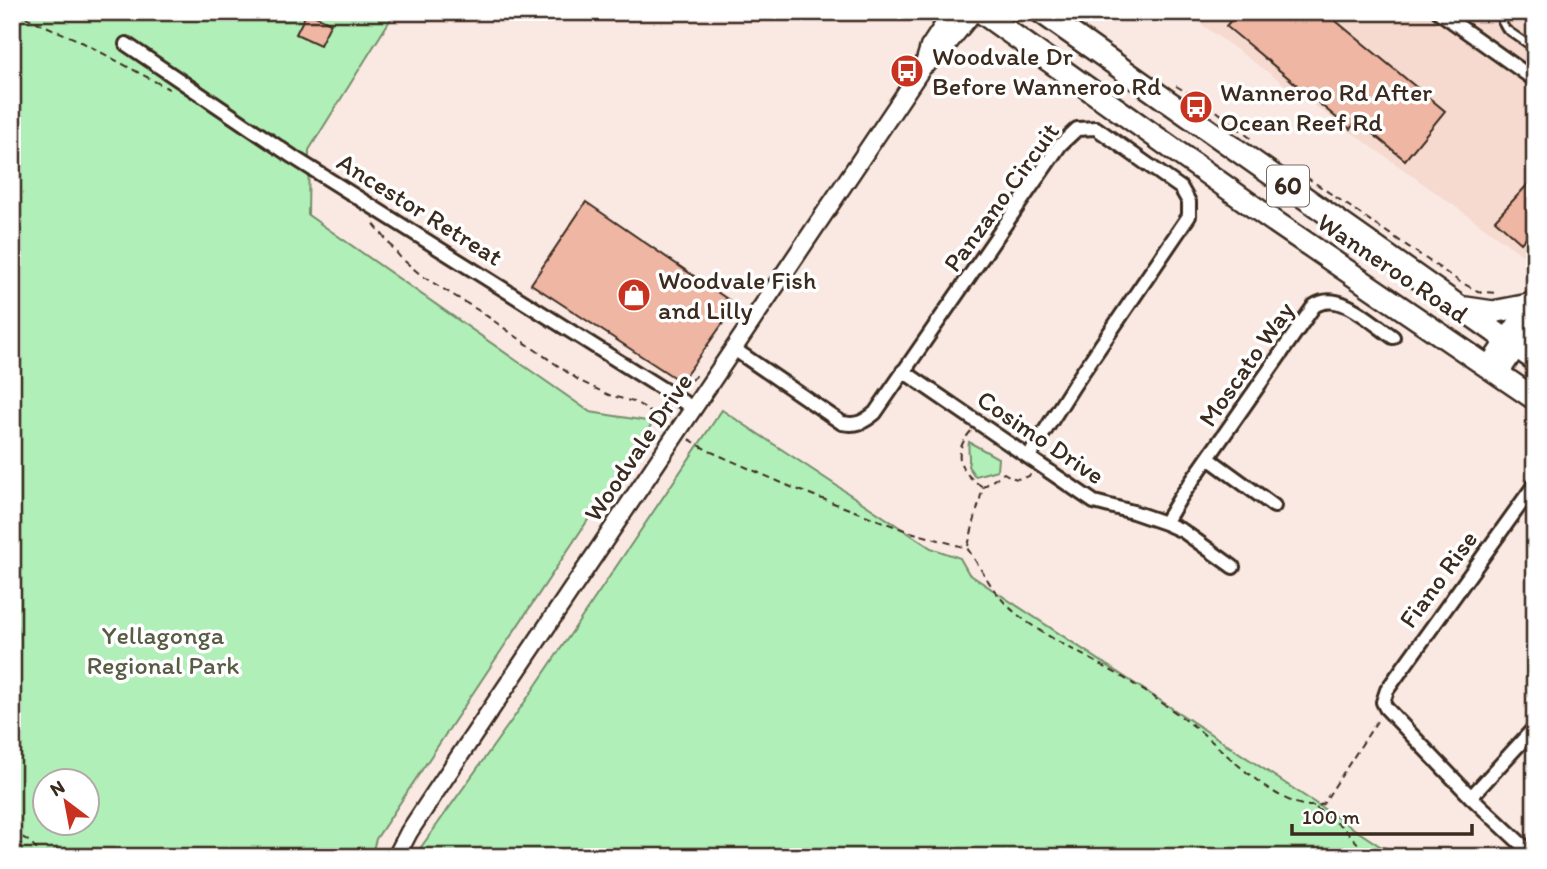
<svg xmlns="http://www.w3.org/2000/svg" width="1547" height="869" font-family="Itim,sans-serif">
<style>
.built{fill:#f6dad0}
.green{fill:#b0f0b8;stroke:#768d6b;stroke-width:2;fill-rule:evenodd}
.building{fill:#eeb6a3;stroke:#3b2a1e;stroke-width:2}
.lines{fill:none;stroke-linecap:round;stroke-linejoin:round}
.service-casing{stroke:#3b2a1e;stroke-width:11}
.minor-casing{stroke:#3b2a1e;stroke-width:18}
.tertiary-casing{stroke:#3b2a1e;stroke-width:21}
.trunk-casing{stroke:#3b2a1e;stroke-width:26}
.path{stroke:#3b2a1e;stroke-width:2;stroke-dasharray:7 5;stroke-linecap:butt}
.service{stroke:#fff;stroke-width:6}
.minor{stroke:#fff;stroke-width:12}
.tertiary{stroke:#fff;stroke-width:16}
.trunk{stroke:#fff;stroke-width:21}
.labels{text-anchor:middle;stroke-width:7;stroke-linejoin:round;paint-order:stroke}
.shield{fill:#fff;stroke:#766a62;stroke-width:2}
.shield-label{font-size:24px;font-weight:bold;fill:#3b2a1e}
.poi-label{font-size:26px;fill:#3b2a1e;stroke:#fff;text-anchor:start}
.street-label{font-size:26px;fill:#3b2a1e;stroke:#fff}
.park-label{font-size:26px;fill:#585c44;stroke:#fff}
</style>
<rect width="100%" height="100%" fill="#fae9e3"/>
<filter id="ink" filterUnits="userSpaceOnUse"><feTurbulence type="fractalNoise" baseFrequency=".0143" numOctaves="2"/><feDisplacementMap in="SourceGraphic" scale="14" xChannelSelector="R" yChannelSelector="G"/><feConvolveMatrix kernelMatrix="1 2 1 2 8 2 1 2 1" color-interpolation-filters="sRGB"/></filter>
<g filter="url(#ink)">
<path class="built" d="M1182,12H1535V264L1188,15Z"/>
<path class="green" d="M12,12H386L392,17L309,150L308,215L590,412L653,422L376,839L371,857H12ZM46,782H88V824H46Z
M722,410L931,548L960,558L969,574L1380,846L1414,857H414L524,703Z
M969,442L998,458L997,470L975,476L968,466C971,458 967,451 969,442Z"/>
<path class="building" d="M307,12L331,23L320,45L296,34Z
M1238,12H1325L1445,111L1405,160L1357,121L1350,129L1226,26Z
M1528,184L1532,188L1535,185V227L1521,243L1495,220Z
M586,202L736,305L681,382L531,284Z"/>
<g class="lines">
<defs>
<path id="service" d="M1505,12L1502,22L1506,29L1535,49
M1522,12L1535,21"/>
<path id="minor" d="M1439,12L1535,80
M126,44L293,157L693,408
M734,349L842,423C857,426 864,422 875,413L1060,145L1077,129L1096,128L1181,188L1189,202V216L1074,385L1029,456
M903,371L1094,502L1133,512L1165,523L1183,531L1233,567
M1208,458L1274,506
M1535,484L1387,690L1383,702L1386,708L1471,797L1535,857
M1165,523L1180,498L1314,306C1339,289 1372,323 1393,337
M1471,797L1535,727"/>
<path id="tertiary" d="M923,67L940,54L974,12
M1487,366L1535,296
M1499,375L1535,322
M396,857L409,832L434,794L923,67L929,47L952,12"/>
<path id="trunk" d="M981,12L1268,217L1535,399
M1041,12L1535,360
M1466,308L1493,312L1529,305"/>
</defs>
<use href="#service" class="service-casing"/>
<use href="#minor" class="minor-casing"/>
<use href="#tertiary" class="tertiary-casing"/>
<use href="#trunk" class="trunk-casing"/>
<path class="path" d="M14,12L80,41L169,89
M1176,86L1209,105L1254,141
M1296,170L1460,282L1480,292L1499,293
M374,224L400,257L422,276L481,312L580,381L609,395L637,403L667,424
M681,387L699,374
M667,422L669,407
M971,431C951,454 959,472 983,487
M689,439L707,450L791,487L907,531L967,548C981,568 992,591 1010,608C1036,632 1071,648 1101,665C1133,682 1166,705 1195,727C1222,748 1286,819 1323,804L1379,718
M968,546L983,487L1004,473C1015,480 1020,481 1032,474
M1316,808L1341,826L1371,857
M12,832C24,838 36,843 40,857"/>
<use href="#service" class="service"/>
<use href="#minor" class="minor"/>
<use href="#tertiary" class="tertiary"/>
<use href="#trunk" class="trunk"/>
</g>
</g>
<defs>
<symbol id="bus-disc" viewBox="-11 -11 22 22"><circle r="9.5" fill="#c8321e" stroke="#fff"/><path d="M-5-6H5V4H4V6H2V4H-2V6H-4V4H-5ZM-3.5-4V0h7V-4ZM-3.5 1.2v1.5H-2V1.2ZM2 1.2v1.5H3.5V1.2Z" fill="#fff"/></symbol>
<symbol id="shop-disc" viewBox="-11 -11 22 22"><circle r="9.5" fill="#c8321e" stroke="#fff"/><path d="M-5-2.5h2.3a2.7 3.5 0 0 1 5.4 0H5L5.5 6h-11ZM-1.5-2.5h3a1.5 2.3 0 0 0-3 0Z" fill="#fff"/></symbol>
</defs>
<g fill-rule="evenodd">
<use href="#bus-disc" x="888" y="52" width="38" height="38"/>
<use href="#bus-disc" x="1177" y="88" width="38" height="38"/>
<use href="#shop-disc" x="615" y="276" width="38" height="38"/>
</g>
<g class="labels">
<rect class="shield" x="1267" y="165.5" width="42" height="41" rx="5"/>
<g class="shield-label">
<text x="1288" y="194">60</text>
</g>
<g class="poi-label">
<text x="932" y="65">Woodvale Dr<tspan x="932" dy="30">Before Wanneroo Rd</tspan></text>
<text x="1220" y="101">Wanneroo Rd After<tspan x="1220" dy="30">Ocean Reef Rd</tspan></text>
<text x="658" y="289">Woodvale Fish<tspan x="658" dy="30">and Lilly</tspan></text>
</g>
<g class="street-label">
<text transform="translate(1001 197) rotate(-54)" y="9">Panzano Circuit</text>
<text transform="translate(420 209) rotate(32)" y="9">Ancestor Retreat</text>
<text transform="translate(1393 268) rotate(34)" y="9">Wanneroo Road</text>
<text transform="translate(1246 364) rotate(-55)" y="9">Moscato Way</text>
<text transform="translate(1041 437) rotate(34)" y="9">Cosimo Drive</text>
<text transform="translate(638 447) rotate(-56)" y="9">Woodvale Drive</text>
<text transform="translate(1438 579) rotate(-54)" y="9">Fiano Rise</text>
</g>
<g class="park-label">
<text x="163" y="644">Yellagonga<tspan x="163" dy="30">Regional Park</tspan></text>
</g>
</g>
<rect width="1547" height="869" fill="none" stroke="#fff" stroke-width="42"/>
<rect x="21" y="21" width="1505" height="827" fill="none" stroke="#3b2a1e" stroke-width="2.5" filter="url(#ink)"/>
<g transform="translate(66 802) rotate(328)"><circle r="33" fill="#ffffff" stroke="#b1aaa5" stroke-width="2"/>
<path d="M0-5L12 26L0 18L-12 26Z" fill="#c8321e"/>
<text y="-10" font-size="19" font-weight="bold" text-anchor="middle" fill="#3b2a1e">N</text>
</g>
<path d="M1292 824v10h180v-10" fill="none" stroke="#3b2a1e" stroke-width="3.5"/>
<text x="1302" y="824" font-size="21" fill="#3b2a1e" stroke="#ffffff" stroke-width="5" paint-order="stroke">100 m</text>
</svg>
